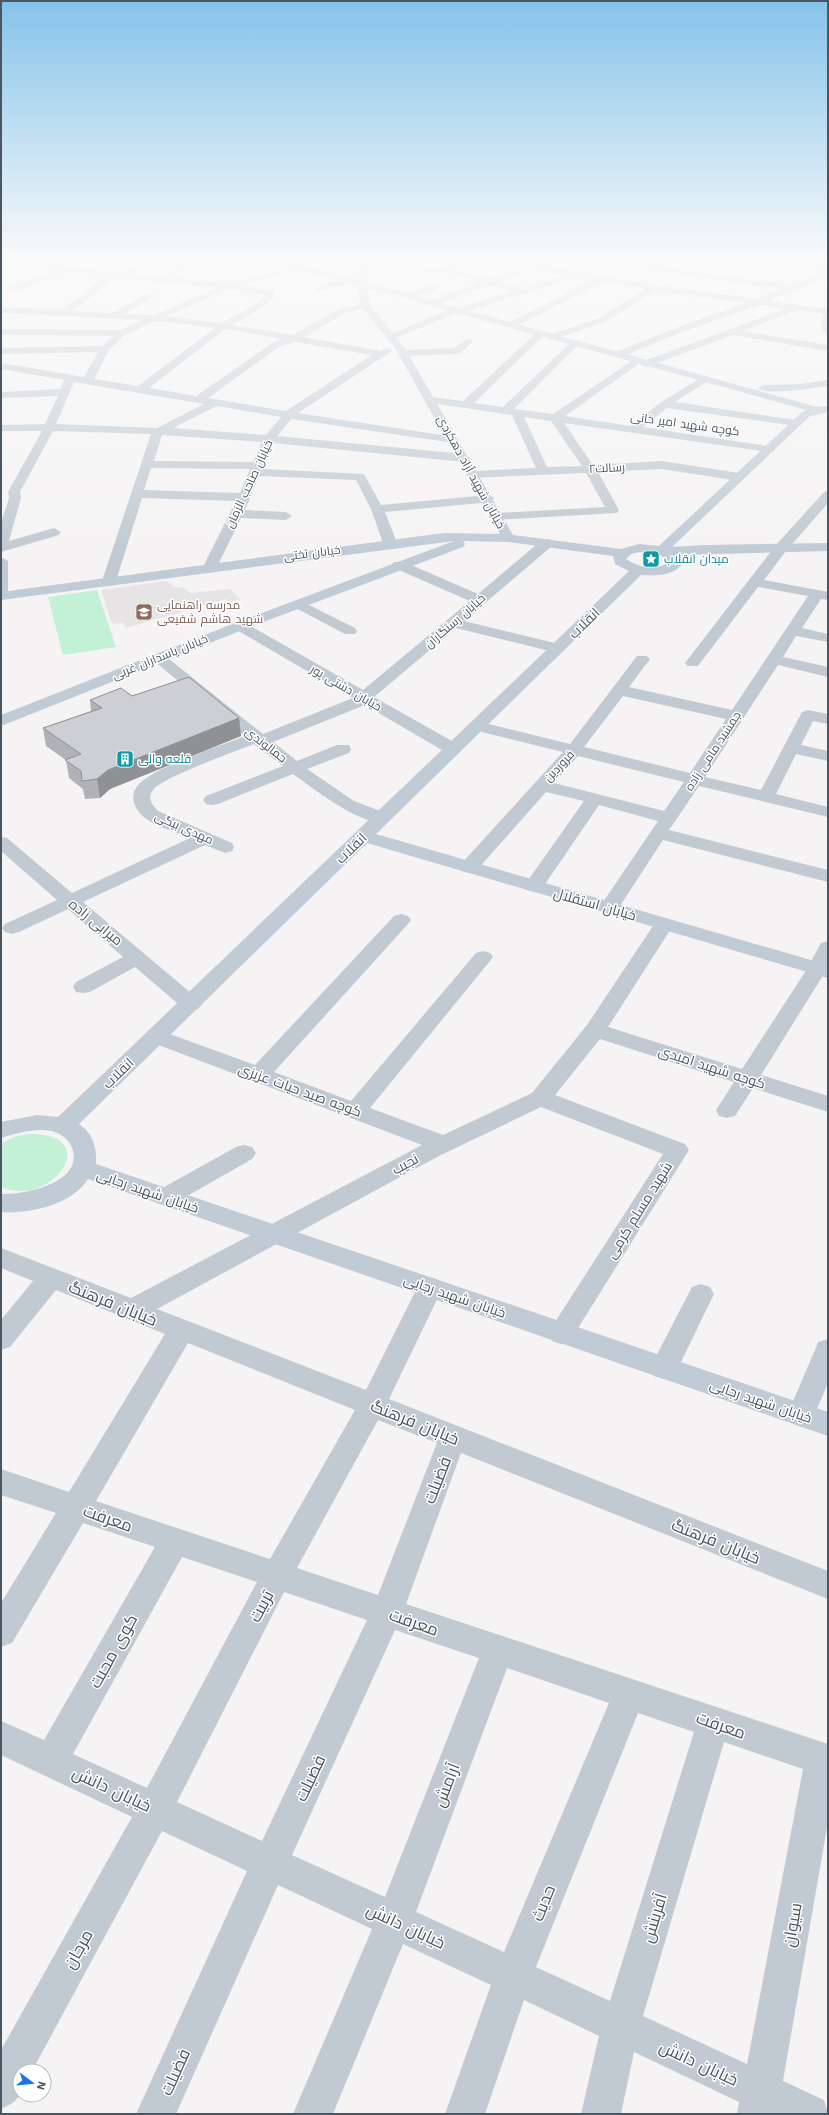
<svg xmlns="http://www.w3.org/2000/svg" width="829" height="2115" font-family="'Work Sans',Cairo,sans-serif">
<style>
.education{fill:#e6e4e5}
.green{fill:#c3f1d5}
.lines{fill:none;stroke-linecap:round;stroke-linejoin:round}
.street{fill:#c1cad2;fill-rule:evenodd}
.secondary{fill:#c1cbd6;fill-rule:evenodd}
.wall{fill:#b0b2b7}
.shaded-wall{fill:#909195}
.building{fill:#cdcfd5;stroke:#909195}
.labels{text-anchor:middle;stroke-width:3;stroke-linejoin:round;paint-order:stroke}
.far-street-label{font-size:12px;fill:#4a5661;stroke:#fff}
.far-culture-label{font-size:12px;fill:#0d838f;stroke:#fff;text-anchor:start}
.far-education-label{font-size:12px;fill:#785e54;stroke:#fff;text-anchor:start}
.street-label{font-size:14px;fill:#4a5661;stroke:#fff}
.near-street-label{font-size:17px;fill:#4a5661;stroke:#fff}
</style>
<rect width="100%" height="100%" fill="#f5f3f3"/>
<path class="education" d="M771,258H828V266L826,267Z
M166,581L176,588L182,587L190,593L230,589L240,599L230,602L226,599L126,628L123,623L112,624L101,590Z"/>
<path class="green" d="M97,590L116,647L63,655L48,597Z
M28,1134C106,1133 52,1209 1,1187V1144L14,1137Z"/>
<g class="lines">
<path class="street" d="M149,258L156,260L133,273C140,274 151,277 158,276C180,270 189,249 213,264V268H207L199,262L169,277L227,283L302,266V270L240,285L271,290L275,293L262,308L232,325L293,335L339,309L368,303V307L345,313L304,337L380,351L387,348L392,351L298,413L454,437L460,440L454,443L291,419L277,436L464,454L470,458L464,462L273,443L262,469L364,474L381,505L488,495L492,496L494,499L492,502L385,512L397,543L390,547L383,543L371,509L356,480L259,476L245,510L286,512L292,516L286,520L241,518L217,567L210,571L203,567L236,501L142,498L116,581L109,585L102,581L151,434L53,431L20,492L21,498L9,541L54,528L61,532L59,535L1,552V523L9,498L8,492L42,431H1V425L45,424L58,396L1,398V392L61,389L64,380L1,369V363L84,377L98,352L1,354V348L102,346L113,336L1,335V329L120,330L142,320L1,313V307L62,310L106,276L67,272L13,292L9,289L10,287L56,270L1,265V259L122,272ZM115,277L216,288L154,315L124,314L153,298V294L150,293L111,313L73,311ZM228,289L265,295L256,304L221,323L166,316ZM156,321L215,328L138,386L94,379L109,350L124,335ZM225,329L282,339L274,342L196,396L149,388ZM295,342L372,355L286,411L208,398L280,346ZM74,382L198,403L204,404L157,428L56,424ZM217,406L281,417L266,435L173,428ZM162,435L262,442L253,462L154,461ZM151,468L250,469L240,493L144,490Z
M369,258C390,258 418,272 436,269C451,267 460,258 477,258L451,269L517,287L518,289L564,275L531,269V265L534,264L654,285L757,299L782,289L585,261L581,258H603L792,285L824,272L762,261L758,258H776L828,267V276L769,301L828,309V315L797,310L743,331L828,345V351L733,335L649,366L645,367L640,364L641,362L785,309L759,305L679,333L621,357H613V353L673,329L746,303L656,291L605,322L555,339H549V335L599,318L646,289L603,282L514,327H508V323L593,280L576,277L462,313H456L391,340L388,339V335L453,308H459L512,291L443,272C432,276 377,265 369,258Z
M506,258H518L489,271L482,269Z
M349,277L352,278V282L318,291L314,288Z
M434,285L437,286V290L405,299L400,296Z
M540,331L543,332V336L474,403L503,407L572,341H578V345L514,409L553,414L636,358L640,359L641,361L640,363L565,416L631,426L661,402L704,376L708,377L709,379L708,381L675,402L796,420L802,423L796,426L667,408L643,427L773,447L775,449L773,451L769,452L564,423L593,465L662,461L739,473L745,477L739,481L662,469L598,472L619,510L617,513L493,520L492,517L493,514L498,513L605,507L586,473L470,478L468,475L474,471L536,468L512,415L431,403L426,400L431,397L463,401L537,332ZM524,417L551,421L582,466L547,467Z
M468,338L473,341L461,353L457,354L403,356L398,353L403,350L454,348Z
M828,491V503L786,551L764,580L828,592V600L821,599L802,628L828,634V642L796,636L783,657L828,667V677L778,665L705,777L761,790L802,712L808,710L828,714V724L813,721L801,745L828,751V761L796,754L776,794L828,807V817L699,786L669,830L828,870V882L663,840L616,912L609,914L602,912L599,908L658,821L599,805L541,890L534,892L527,890L524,886L584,801L546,792L476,871L469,873L462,871L460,867L462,863L563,752L470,729L468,726L470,723L476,721L570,744L637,656H647L650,659L629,687L732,710L808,596L758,587L698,666H688L685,663L776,545L824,492ZM623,696L726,719L690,773L584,747ZM578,756L684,782L664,811L554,783Z
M547,539L552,540L554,543L552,546L464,621L563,645L566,648L563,651L558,653L456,628L374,697L459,745L461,749L459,753H447L365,705L273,742L297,761L337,745H349L351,749L349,753L307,769L354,801L388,814L391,818L388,822C363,828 314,789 293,774L218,804L212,805L206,804L203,800L206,796L283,766L254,744C236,751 161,778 153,790C147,798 152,805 158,811L232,843L234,847L232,851L225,853L205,845L83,902L198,999L202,1004L198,1009L191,1011L184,1009L135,967L90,992L83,993L76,992L73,987L76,982L123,957L68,909L19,932L12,934L5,932L2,928L5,924L57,900L1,851V837L7,838L72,893L190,838C176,832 157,827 145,818C134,809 128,795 139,784C155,767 220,746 245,736L154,661L151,658L154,655H164L263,734L353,698L235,629L233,626L235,623H245L363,690L470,601L394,568L392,565L394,562H404L478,594L542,540Z
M1,557L8,561V596L6,599L1,600Z
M299,600L355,628L357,631L355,634H345L294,607L292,604L294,601Z
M401,914L408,916L411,920L408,924L274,1072L351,1101L476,953L483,951L490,953L493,957L490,961L370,1108L443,1135L532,1093L587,1025L657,920L664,918L671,920L674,924L608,1027L742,1069L807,969L821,943L828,941L827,969L761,1075L828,1096V1112L753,1088L735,1116L727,1118L719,1116L716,1110L734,1082L600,1039L555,1095L685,1144L689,1150L570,1341L561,1344L552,1341L548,1333L663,1154L541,1107L439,1156L157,1309L366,1390L421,1280L430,1277L439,1280L443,1287L389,1399L828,1571V1599L461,1453L406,1604L828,1744V1822L783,2081L824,2100L828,2114H737L739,2102L634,2052L621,2114H581L599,2036L524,2000L485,2114H445L491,1985L403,1944L333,2114H293L372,1929L278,1885L176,2114H136L247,1871L162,1831L32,2071H20C20,2094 24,2099 1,2109V2050L132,1817L1,1755V1721L44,1740L155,1547L83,1523L12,1643L1,1647V1603L56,1513L1,1495V1469L69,1492L165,1334L56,1290L10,1347L1,1350V1320L33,1281L1,1268V1248L131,1298L422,1145L148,1041L145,1036L148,1031L156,1029L255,1065L394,916ZM188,1343L355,1410L270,1559L96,1501ZM378,1420L437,1443L378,1595L297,1568ZM182,1557L257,1582L147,1788L73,1754ZM284,1592L367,1620L262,1841L177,1802ZM395,1630L479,1658L385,1897L292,1855ZM507,1668L609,1703L504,1952L416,1912ZM638,1713L694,1732L610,2001L536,1967ZM724,1742L803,1769L747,2064L643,2016Z
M244,1145L252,1147L256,1153L252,1159L175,1203L166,1206L157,1203L154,1197L157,1191L236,1147Z
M701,1284L710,1287L714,1294L678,1368L674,1376L664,1379L654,1376L650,1368L692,1287Z
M828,1339V1383L811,1423L801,1427L791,1423L787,1415L815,1350L818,1342Z"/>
<path class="secondary" d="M264,258H277L358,280L362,258H370L367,283L431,300L551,258H563L441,303L817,407L828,406V410L825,413L810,416L672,547L704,545L828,543V551L679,555L683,559V563C674,576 655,576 641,575L376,834L828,965V978L367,843L79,1124C93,1133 97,1148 96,1164L828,1412V1436L88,1179C72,1205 29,1214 1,1212V1194C24,1195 85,1183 72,1148C69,1140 63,1135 55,1132C38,1127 18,1133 1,1138V1122L37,1115L58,1117L629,571L615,564L613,556L508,542L463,541L465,544L463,547L245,629L1,726V715L235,623L454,541L1,600V592L444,533L500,534L395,348L360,305L358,286L296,270ZM367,288L806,410L802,412L659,546L639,544L621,549L513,535L404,347L370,305ZM639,552L659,554L669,562C656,571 639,568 626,559L631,554Z
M828,312V334L825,333L821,328L823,315Z
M828,380V386C816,388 765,396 758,388L763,385L799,384Z"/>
</g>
<path class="wall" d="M132,696L239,718L241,736L110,789L100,798L85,799L83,789L69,778L66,760L46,746L43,728L91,711L90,700Z"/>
<path class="shaded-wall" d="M239,718L241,736L110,789L100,798L97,779L108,770Z"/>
<path class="building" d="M189,677L239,718L108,770L97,779L82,781L81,771L65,760L81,754L43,728L102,708L90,700L121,688L132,696Z"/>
<linearGradient id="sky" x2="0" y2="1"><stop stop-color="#85c3ea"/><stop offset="0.47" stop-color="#fafafa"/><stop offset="1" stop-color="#fafafa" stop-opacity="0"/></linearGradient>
<rect width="829" height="554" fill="url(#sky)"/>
<defs>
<symbol id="sight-square" viewBox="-11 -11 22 22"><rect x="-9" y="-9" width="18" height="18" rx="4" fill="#0f9aa8" stroke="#fff"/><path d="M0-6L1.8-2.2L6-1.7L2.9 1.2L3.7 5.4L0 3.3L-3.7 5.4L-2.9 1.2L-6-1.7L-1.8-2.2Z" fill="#fff"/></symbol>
<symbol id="school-square" viewBox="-11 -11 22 22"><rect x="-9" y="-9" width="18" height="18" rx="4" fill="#8d6e63" stroke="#fff"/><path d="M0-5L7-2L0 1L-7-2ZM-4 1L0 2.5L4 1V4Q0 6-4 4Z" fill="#fff"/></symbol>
<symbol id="building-square" viewBox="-11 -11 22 22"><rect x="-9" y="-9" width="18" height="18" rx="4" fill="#0f9aa8" stroke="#fff"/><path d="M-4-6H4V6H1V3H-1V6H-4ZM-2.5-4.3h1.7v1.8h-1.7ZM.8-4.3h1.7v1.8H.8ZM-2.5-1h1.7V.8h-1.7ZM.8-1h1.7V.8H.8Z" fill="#fff"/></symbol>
</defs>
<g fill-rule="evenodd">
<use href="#sight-square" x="641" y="549" width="20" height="20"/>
<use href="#school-square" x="134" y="602" width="20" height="20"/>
<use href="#building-square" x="115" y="749" width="20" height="20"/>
</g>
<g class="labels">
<g class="far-street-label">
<text transform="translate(685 424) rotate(8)" y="4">کوچه شهید امیر خانی</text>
<text transform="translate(607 468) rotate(-3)" y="4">رسالت۲</text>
<text transform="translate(471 472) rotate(61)" y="4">خیابان شهید آزاد دهکردی</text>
<text transform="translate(249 484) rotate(-65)" y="4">خیابان صاحب الزمان</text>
<text transform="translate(312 553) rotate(-7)" y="4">خیابان تختی</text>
<text transform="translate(455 621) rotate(-41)" y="4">خیابان رستگاران</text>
<text transform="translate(160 657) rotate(-22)" y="4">خیابان پاسداران غربی</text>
<text transform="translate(346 688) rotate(30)" y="4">خیابان دشتی پور</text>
<text transform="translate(266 745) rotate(38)" y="4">جمالوندی</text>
<text transform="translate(713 751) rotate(-57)" y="4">جمشید مامی زاده</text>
<text transform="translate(559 766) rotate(-47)" y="4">فروردین</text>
<text transform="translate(184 828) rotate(24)" y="4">مهدی بیگی</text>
</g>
<g class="far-culture-label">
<text x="664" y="563">میدان انقلاب</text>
<text x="138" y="763">قلعه والی</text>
</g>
<g class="far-education-label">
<text x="157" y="609">مدرسه راهنمایی<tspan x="157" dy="14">شهید هاشم شفیعی</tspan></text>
</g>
<g class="street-label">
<text transform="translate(584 623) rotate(-44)" y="5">انقلاب</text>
<text transform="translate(351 848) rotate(-44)" y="5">انقلاب</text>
<text transform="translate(595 904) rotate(16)" y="5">خیابان استقلال</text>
<text transform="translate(96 922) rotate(39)" y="5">میرابی زاده</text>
<text transform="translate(712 1067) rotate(18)" y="5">کوچه شهید امیدی</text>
<text transform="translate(118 1073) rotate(-44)" y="5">انقلاب</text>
<text transform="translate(300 1090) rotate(20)" y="5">کوچه صید حیات عزیزی</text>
<text transform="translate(405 1164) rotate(-29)" y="5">نجیب</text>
<text transform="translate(148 1191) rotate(19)" y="5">خیابان شهید رجایی</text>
<text transform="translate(639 1210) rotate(-58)" y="5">شهید مسلم کرمی</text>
<text transform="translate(455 1296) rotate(19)" y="5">خیابان شهید رجایی</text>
<text transform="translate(761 1401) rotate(19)" y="5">خیابان شهید رجایی</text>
</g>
<g class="near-street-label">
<text transform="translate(113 1303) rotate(22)" y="6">خیابان فرهنگ</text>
<text transform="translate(415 1422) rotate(22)" y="6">خیابان فرهنگ</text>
<text transform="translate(437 1480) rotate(-69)" y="6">فضیلت</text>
<text transform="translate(108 1518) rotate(19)" y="6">معرفت</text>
<text transform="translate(716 1541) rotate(22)" y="6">خیابان فرهنگ</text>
<text transform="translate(261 1606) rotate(-62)" y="6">تربیت</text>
<text transform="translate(414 1622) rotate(19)" y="6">معرفت</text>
<text transform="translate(113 1651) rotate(-61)" y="6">کوی محبت</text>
<text transform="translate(721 1725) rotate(19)" y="6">معرفت</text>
<text transform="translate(310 1778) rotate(-65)" y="6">فضیلت</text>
<text transform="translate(446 1785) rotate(-69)" y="6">آرامش</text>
<text transform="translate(112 1789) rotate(25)" y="6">خیابان دانش</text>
<text transform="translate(543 1903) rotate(-68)" y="6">حدیث</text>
<text transform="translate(654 1918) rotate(-73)" y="6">آفرینش</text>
<text transform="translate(792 1925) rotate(-80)" y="6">سیوان</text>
<text transform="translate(406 1926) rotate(25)" y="6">خیابان دانش</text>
<text transform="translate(78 1949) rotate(-61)" y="6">مرجان</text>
<text transform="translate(699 2063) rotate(25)" y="6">خیابان دانش</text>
<text transform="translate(175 2072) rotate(-66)" y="6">فضیلت</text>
</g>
</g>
<rect width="829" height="2115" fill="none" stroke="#4a5661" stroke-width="4"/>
<g transform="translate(32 2083) rotate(106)"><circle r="19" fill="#ffffff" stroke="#b7bbc0"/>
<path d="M0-3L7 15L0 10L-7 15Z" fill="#1a73e8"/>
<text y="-6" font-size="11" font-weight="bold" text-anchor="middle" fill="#4a5661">N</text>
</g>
</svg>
